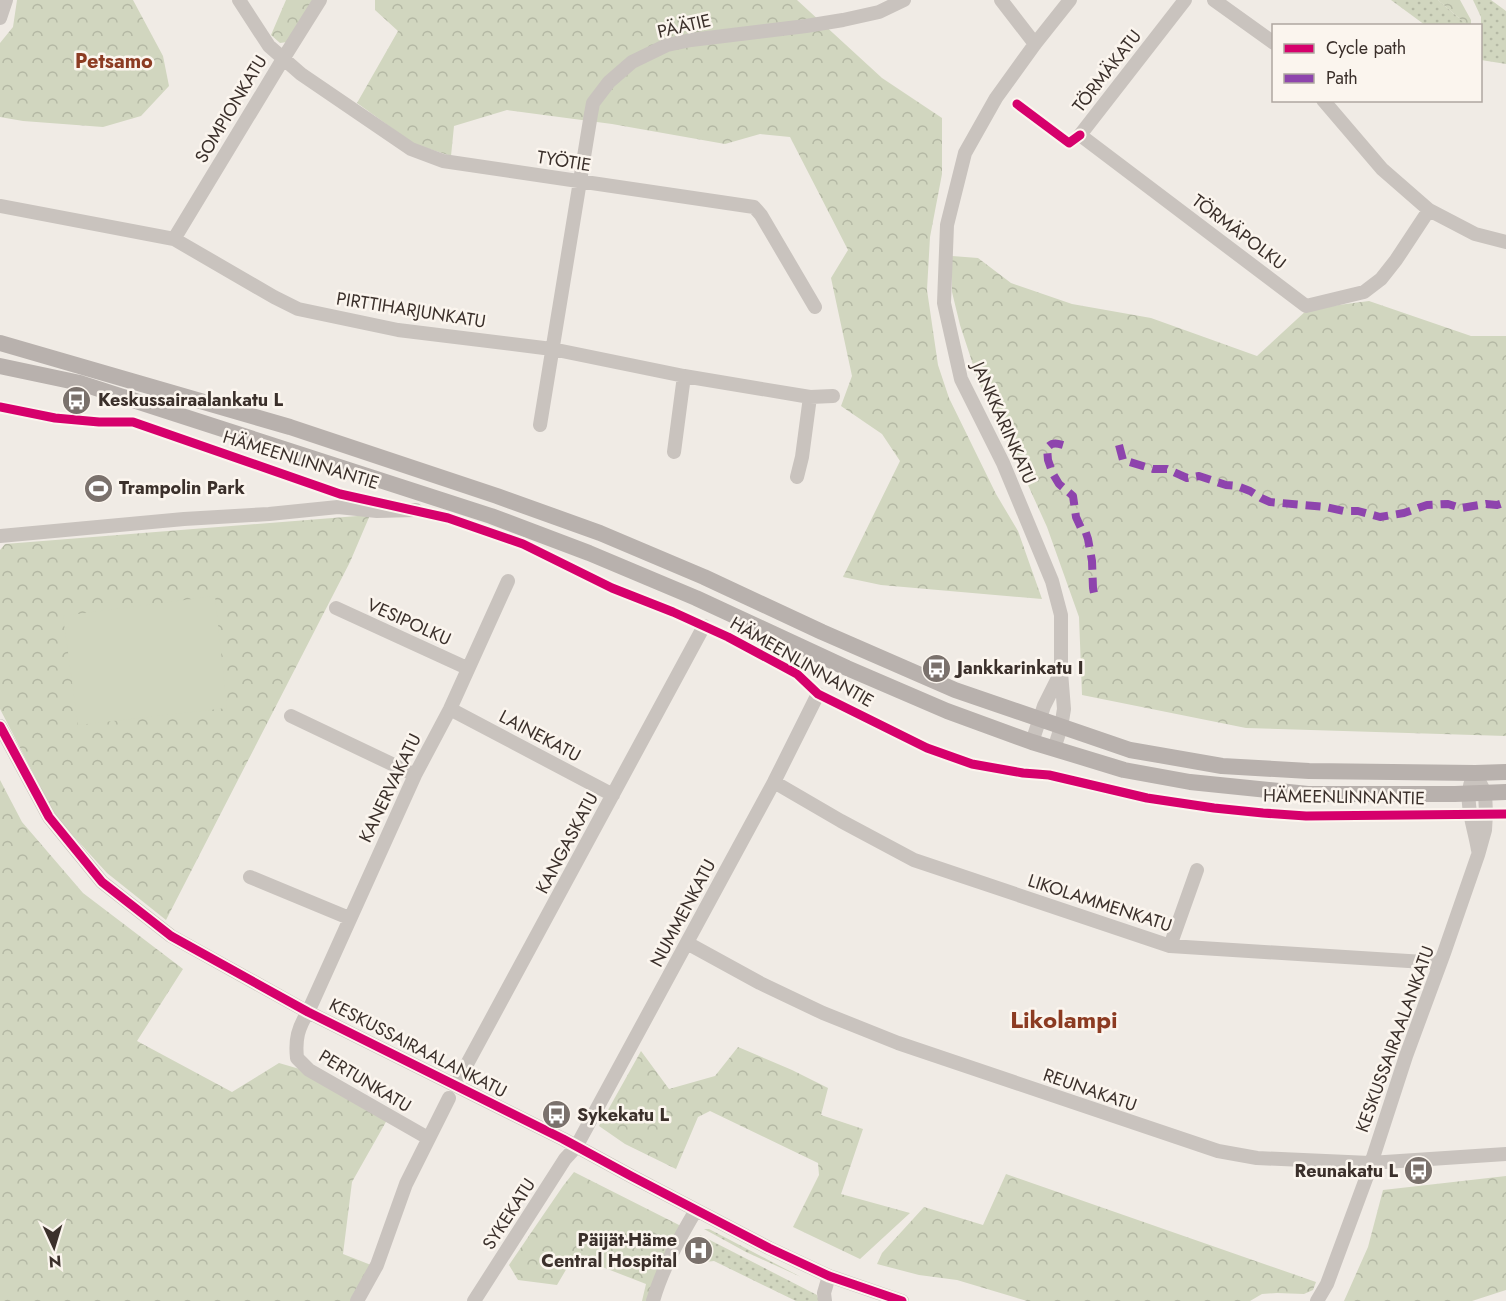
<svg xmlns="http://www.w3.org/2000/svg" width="1506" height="1301" font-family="Jost,sans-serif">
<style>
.grass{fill:url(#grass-dots)}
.forest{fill:url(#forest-crowns)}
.park{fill:#d1d6bf}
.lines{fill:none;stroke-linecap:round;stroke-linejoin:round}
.minor{stroke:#c9c3be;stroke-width:14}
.major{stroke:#b8b1ad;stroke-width:16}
.quiet{stroke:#8e44ad;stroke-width:8;stroke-dasharray:15 8;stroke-linecap:butt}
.cycleway-casing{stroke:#fbf5ee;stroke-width:13}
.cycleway{stroke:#d6006c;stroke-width:9}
.labels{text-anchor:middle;stroke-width:5;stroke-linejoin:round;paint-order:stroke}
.street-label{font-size:18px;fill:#3b302b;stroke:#fbf5ee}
.poi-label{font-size:18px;font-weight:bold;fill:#3b302b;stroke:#fbf5ee;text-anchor:start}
.neighbourhood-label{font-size:20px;font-weight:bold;fill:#8c3b22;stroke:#fbf5ee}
.district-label{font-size:24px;font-weight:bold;fill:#8c3b22;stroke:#fbf5ee}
</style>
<defs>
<pattern id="grass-dots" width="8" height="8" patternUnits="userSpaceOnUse" patternTransform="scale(1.5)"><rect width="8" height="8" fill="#d1d6bf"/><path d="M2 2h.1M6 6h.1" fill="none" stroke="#b4b8a4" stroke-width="1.8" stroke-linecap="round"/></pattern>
<pattern id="forest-crowns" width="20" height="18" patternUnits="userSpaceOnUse" patternTransform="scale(1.5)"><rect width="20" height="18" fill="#d1d6bf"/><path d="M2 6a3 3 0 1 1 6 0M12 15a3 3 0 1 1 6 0" fill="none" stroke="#b4b8a4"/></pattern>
</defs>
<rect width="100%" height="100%" fill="#f0ebe5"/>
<path class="grass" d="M1391,0H1438L1467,25H1425Z
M1473,0H1491L1506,11V64L1481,60V17Z
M704,1229H709L801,1277L746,1252Z
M700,1235L817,1295L819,1301H796L714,1261L694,1263L688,1257Z"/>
<path class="forest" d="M17,0H133L163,56L169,86L141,116L103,127L23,121L0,117V43L13,27Z
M286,0H314L287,42L280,43L271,35Z
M375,0H797L882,78L942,118V174L930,237L927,290L938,365L949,398L996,494L1018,531L1042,599L881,585L843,577L900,461L882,434L841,406L852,376L831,278L848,250L790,137L760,134L725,144L612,124L507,110L454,126L451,156L414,144L357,103L398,31L375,10Z
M1438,0H1460L1471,20V25H1467Z
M952,256L978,258L1011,283L1072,304L1151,318L1257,356L1308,309L1369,301L1471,336H1506V736L1246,728L1082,695L1079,617L1047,527L1013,452L979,383L960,325L952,292Z
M370,515L350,562L166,920L107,873L56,817L0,709V550L5,544Z
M0,780L22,822L83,893L183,969L137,1041L232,1092L279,1063L303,1070L387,1120L352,1182L343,1254L371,1265L352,1301H0Z
M738,1047L792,1070L828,1088L821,1115L863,1129L841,1194L910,1213L860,1259L793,1227L819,1175L818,1163L710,1111L698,1117L676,1169L625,1144L599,1126L641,1051L669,1089L715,1076Z
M574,1172L681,1226L647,1301H642L646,1284L574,1256L557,1285L518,1280L509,1265L563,1186Z
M1006,1174L1316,1282L1313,1290L1304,1294L1277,1293L1262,1294L1250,1301H1027L957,1280L919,1275L877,1264L882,1253L924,1207L983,1225Z
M1506,1176V1290L1472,1301H1344L1368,1247L1383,1190Z"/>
<path class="park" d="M215,596L227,708L78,725L63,616Z"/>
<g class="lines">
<path class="minor" d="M239,0L269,46L301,74L411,149L443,161L754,207L761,215L815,307
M1001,0L1035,44
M1185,0L1080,135L1306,306L1364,292L1381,279L1396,260L1429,210
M1214,0L1274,43
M0,18L6,0
M1323,100L1382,169L1429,210L1475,234L1506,242
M0,206L174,239L274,297L298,309L398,330L552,349L684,376L810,397L833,396
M174,239L283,59L320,0
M540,425L591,114L593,103L609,82L632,62L667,45L691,40L806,26L843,20L879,12L904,0
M674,452L684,376
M797,477L802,457L810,397
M0,536L184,519L269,514L338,507L377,511L416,510
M336,608L467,668
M450,709L613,795
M291,716L415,775
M0,726L49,817L102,882L171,936L308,1012L563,1139L631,1176L769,1248L829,1276L902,1301
M1032,742L1044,706L1061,672
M1054,749L1061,727L1064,709L1061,672V615L1052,581L1003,463L961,379L944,303L947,225L965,153L996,98L1035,44L1070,0
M1475,773C1461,797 1474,824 1478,850
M774,782L841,821L914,860L1170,946L1440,963
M250,877L349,918
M687,943L760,983L823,1013L898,1043L1218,1151L1257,1158L1370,1163L1506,1154
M1170,946L1197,870
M460,1077L704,626
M428,1138L309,1070L297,1058C295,1039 298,1028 308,1012L415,775L450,709L508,581
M357,1301L377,1265L406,1184L449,1098
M474,1301L565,1159L576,1147L774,782L818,694
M653,1301C662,1269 679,1239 696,1210
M825,1301L824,1293L829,1276
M1317,1301L1327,1284L1367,1176L1406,1056L1444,953L1478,855L1485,830L1486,813L1485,793L1475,773"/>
<path class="major" d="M0,343L290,427L497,496L600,533L704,577L822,632L955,690L1130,750L1222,766L1309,771L1475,773L1506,772
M0,366L80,383L491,516L589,553L696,598L847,668L947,711L1032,742L1124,770L1190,782L1308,794H1455L1506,792"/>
<path class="quiet" d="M1063,445C1056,443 1052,442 1047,448L1048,460L1053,474L1059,484L1073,496L1076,517L1081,528L1085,530L1088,539L1092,561L1093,588L1094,593
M1119,445L1123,460L1153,469H1167L1187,478L1199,476L1226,485L1237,486L1250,491L1261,498L1270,502L1326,507L1344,511H1358L1380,517L1404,513L1427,505L1448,504L1461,508L1486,504L1497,505L1506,502"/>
<defs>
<path id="cycleway" d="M1017,104L1069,143L1080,135
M0,407L55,418L99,422H133L340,494L448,518L523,544L612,588L673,612L728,637L797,674L818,694L927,748L972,764L1023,773L1049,775L1147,798L1214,808L1263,813L1306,816L1506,814
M0,726L49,817L102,882L171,936L308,1012L563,1139L631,1176L769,1248L829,1276L902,1301"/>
</defs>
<use href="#cycleway" class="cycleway-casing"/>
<use href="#cycleway" class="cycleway"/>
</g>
<defs>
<symbol id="bus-disc" viewBox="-11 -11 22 22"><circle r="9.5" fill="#7a716c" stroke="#fbf5ee"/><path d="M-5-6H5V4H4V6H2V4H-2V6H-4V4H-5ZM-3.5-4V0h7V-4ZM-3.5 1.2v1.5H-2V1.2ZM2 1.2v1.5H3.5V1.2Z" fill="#fff"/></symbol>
<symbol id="stadium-disc" viewBox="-11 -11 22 22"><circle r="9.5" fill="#7a716c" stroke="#fbf5ee"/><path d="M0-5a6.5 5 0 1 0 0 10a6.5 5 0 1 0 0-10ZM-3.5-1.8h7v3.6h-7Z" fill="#fff"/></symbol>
<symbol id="hospital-disc" viewBox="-11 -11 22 22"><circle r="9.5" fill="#7a716c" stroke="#fbf5ee"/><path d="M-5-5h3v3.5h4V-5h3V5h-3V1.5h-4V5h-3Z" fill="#fff"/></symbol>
</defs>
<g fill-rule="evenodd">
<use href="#bus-disc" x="60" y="384" width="33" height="33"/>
<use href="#stadium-disc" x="82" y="472" width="33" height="33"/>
<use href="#bus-disc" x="920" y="652" width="33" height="33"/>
<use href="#bus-disc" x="540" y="1098" width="33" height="33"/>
<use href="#bus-disc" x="1402" y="1154" width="33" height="33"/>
<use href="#hospital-disc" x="682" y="1234" width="33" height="33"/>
</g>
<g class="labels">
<g class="street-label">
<text transform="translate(684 26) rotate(-13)" y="6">PÄÄTIE</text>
<text transform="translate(1107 71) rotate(-52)" y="6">TÖRMÄKATU</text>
<text transform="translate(231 109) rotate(-59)" y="6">SOMPIONKATU</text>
<text transform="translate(564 161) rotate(9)" y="6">TYÖTIE</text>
<text transform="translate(1239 232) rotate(37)" y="6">TÖRMÄPOLKU</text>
<text transform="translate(411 310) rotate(9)" y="6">PIRTTIHARJUNKATU</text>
<text transform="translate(1004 423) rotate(66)" y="6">JANKKARINKATU</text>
<text transform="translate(301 460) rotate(17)" y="6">HÄMEENLINNANTIE</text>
<text transform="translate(409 622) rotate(24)" y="6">VESIPOLKU</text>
<text transform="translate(802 662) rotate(30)" y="6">HÄMEENLINNANTIE</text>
<text transform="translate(540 736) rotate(28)" y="6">LAINEKATU</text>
<text transform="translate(390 788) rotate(-64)" y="6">KANERVAKATU</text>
<text transform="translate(1344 797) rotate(1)" y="6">HÄMEENLINNANTIE</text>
<text transform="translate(567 843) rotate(-62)" y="6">KANGASKATU</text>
<text transform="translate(1100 903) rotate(18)" y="6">LIKOLAMMENKATU</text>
<text transform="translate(683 913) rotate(-62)" y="6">NUMMENKATU</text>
<text transform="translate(1395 1039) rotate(-70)" y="6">KESKUSSAIRAALANKATU</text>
<text transform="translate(418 1048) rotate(27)" y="6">KESKUSSAIRAALANKATU</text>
<text transform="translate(365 1081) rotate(31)" y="6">PERTUNKATU</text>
<text transform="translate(1090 1090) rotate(19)" y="6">REUNAKATU</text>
<text transform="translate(509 1214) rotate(-57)" y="6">SYKEKATU</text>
</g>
<g class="poi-label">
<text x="98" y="406">Keskussairaalankatu L</text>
<text x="119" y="494">Trampolin Park</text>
<text x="957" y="674">Jankkarinkatu I</text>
<text x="577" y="1121">Sykekatu L</text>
<text x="1398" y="1177" text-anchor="end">Reunakatu L</text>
<text x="677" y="1246" text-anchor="end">Päijät-Häme<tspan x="677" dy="21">Central Hospital</tspan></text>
</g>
<g class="neighbourhood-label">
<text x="114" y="68">Petsamo</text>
</g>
<g class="district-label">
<text x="1064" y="1028">Likolampi</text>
</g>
</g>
<rect x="1272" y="24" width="210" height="78" fill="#fbf5ee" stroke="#aea6a0" stroke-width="1.5"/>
<rect x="1284" y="44" width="30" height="9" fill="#d6006c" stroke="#aea6a0" stroke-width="1.5"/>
<text x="1326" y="54" font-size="18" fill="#3b302b">Cycle path</text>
<rect x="1284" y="74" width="30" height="9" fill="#8e44ad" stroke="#aea6a0" stroke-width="1.5"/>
<text x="1326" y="84" font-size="18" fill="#3b302b">Path</text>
<g transform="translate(54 1247) rotate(176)" stroke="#fbf5ee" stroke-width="4.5" paint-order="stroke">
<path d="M0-4.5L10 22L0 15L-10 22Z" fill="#3b302b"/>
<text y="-9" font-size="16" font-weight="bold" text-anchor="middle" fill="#3b302b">N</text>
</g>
</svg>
